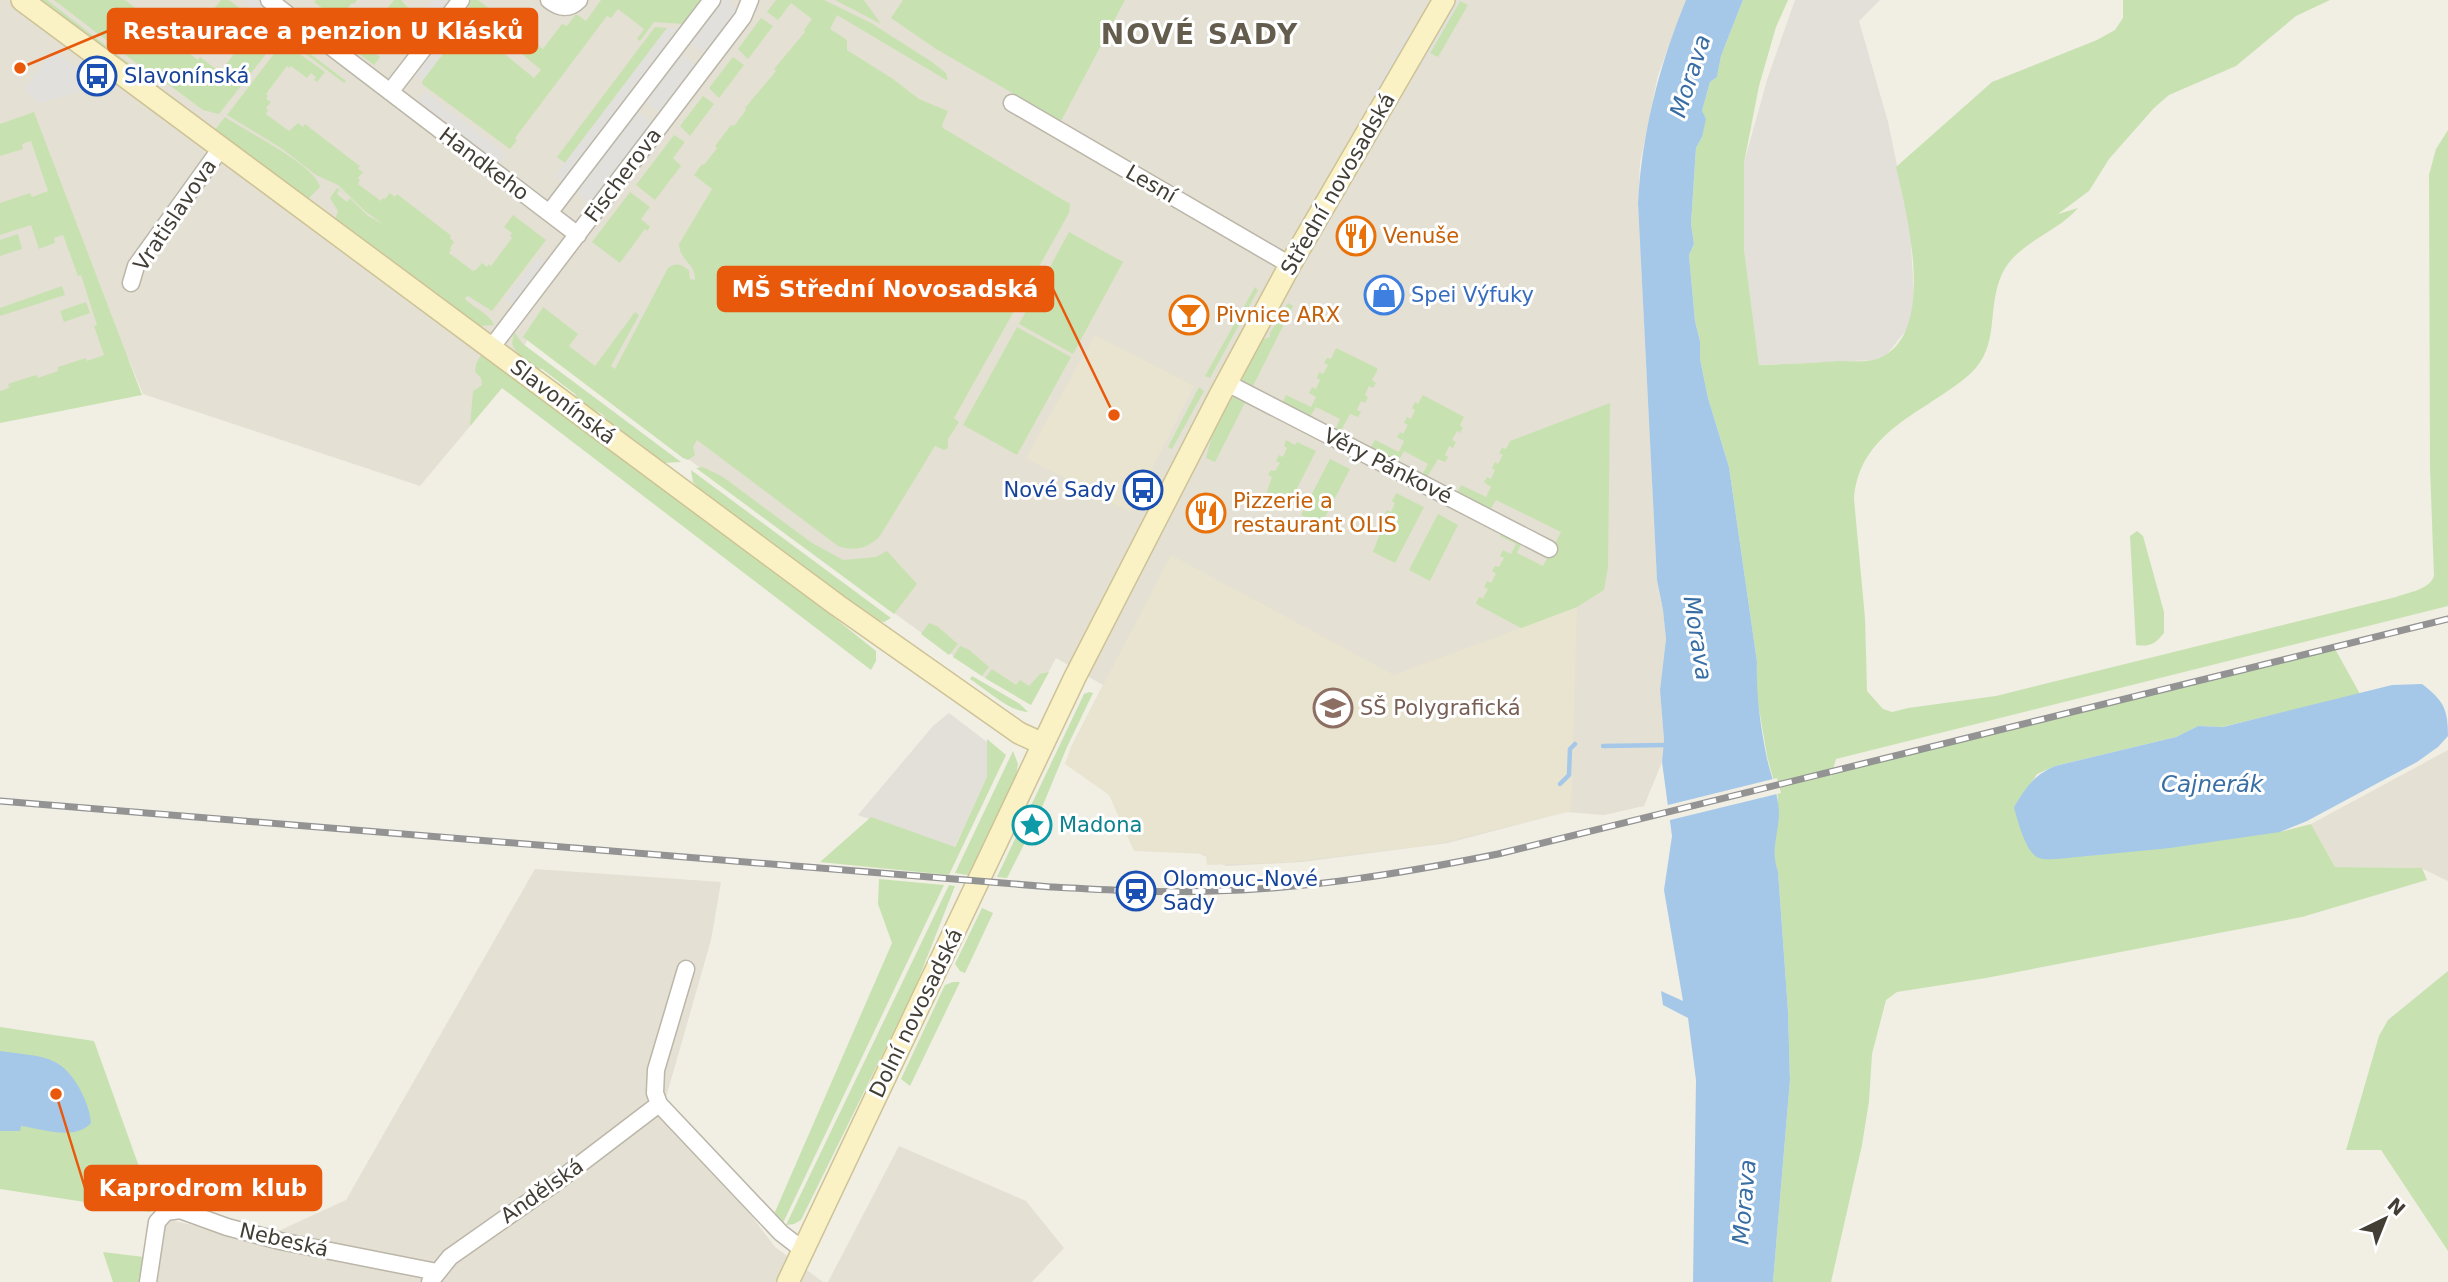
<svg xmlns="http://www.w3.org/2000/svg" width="2448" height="1282" font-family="'DejaVu Sans',sans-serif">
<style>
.residential{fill:#e4e0d3}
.industrial{fill:#e3dfd9}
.education{fill:#e9e4cf}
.green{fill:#c7e2b0}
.parking{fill:#e2e0dc}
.water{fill:#a5c8e9}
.pier{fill:#f1eee4}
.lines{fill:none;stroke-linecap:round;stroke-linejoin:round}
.stream{stroke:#a5c8e9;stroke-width:4.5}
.minor-casing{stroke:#bbb6a8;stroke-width:19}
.secondary-casing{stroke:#cdc397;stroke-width:24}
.minor{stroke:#fff;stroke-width:16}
.secondary{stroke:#faf1c5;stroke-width:21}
.rail-casing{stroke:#939393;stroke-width:7}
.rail{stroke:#fff;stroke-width:4.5;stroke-dasharray:13;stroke-linecap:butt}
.labels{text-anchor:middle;stroke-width:6;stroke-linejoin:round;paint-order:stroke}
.transit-label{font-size:21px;fill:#164399;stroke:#fff;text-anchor:start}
.street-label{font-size:21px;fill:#423e35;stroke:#fff}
.food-label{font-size:21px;fill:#c56008;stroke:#fff;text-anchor:start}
.shop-label{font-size:21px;fill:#366cbe;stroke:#fff;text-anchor:start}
.education-label{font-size:21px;fill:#785e54;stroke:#fff;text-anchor:start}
.culture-label{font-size:21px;fill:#0d838f;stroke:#fff;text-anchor:start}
.water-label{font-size:23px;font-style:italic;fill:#386ea4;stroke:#fff}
.district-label{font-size:28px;font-weight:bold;letter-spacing:2px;fill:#645d4d;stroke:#fff}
.leader{fill:none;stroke:#e8590c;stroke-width:2.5}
.callout-dot{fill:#e8590c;stroke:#fff;stroke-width:2.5}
.callout{fill:#e8590c;stroke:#e8590c;stroke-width:2.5}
.callout-label{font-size:23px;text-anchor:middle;font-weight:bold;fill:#fff}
</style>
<rect width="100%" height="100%" fill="#f1eee4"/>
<path class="residential" d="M0,0H1686L1658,75L1640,163L1638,203L1657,580L1663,610L1666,639L1660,690L1664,740L1662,762L1644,806L1604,815L1566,812L1448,843L1302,862L1226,866L1196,852L1127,788L1071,747L1103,685L1056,658L1031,705L980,675L894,613L528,339L502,388L420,486L143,394L129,360L0,406Z
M2448,750V881L2421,868L2335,867L2311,824Z
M535,869L721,882L711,940L665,1101L775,1247L823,1282H149L161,1230L170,1220L259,1240L346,1200Z
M899,1146L1026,1201L1064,1248L1032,1282H828Z"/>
<path class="industrial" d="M1795,0H1880L1859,21L1888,122L1910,228L1914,298L1912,313L1907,329L1887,354L1874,360L1759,365L1744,249V163L1767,80Z
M949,713L987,742V778L954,848L858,815L933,726Z"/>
<path class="education" d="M1095,335L1194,386L1130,512L1026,458Z
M1171,555L1394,675L1577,607L1571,811L1431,845L1290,862L1207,865L1206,854L1134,851L1109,795L1065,764L1071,747Z"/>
<path class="green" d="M36,0H47L140,72L133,70Z
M54,0H125L182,43L180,47L198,60L200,57L220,72L245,39L225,23L227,20L213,10L221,0H229L275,35L277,40L219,114L203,110L153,73L144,69Z
M316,0H357L354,4L352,3L336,23L347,33L342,40L326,28L325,24L331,15L314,2Z
M394,0H401L411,11L399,28L382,15Z
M471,0H478L543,49L562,24L567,26L576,14L586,21L601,0H703L685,24L654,22L640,41L637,39L644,29L618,9L611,18L607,16L515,138L517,140L510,149L422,84L423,80L462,29L453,22L456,18L462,19L534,78L541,70L471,11L468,6Z
M776,0H824L871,23L932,62L946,73L948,81L837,15L830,29L847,40V50L893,79L919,99L948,111L942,125L943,128L1070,204L1069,213L954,418L959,422L948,439V448L944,450L935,446L880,536C868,548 855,552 838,546L697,440L693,447L695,455L688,460L683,458L523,337L543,307L578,334L569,346L595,366L635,312L639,315L611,366L615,369L668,268C675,262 683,264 689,271L690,279L695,280C696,263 680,262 679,244L712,189L694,175L702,164L704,165L717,148L715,146L731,125L734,126L746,110L745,108L776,71L774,69L805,32L804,30L812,19L791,3L778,20L767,12Z
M835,0H864L881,24Z
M903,0H1125L1061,121L936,49L891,18Z
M1743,0H1788L1776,27L1759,86L1744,163V249L1759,365C1786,364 1813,363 1840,361C1851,361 1863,362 1873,360C1940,342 1907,214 1896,167L1992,82L2097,40L2115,30L2123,18V0H2330L2296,16L2236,66L2169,95L2154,108L2109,159L2089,191L2058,214L2078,208C2057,233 2016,243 2002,274C1986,308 2001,346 1970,374C1927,412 1859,430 1854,499L1865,618L1867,691L1883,709L1892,712L1908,708L1996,696L2396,597C2409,592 2429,590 2434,576L2430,468L2429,175L2436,149L2448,130V606L1836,759L1830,779L1833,772L2334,647L2360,694L2222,727L2198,726L2176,737L2055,766L2037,774L2015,807L2280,832L2311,824L2335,867L2422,868L2427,880L2302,917L1986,978L1897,992L1886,1000L1872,1054L1869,1101L1862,1145L1831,1282H1773L1790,1080L1788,1011L1778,871L1774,860L1778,797L1767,756L1756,691L1757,662L1729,467L1708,398L1700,359V341L1695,321L1689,255L1694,244L1691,224L1696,148L1702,137V111L1710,82L1717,77L1721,56Z
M1460,1L1468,5L1438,57L1430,53Z
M761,18L773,26L748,59L738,49Z
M655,27L667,28L565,163L557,157Z
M351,36L380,57L374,65L345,43Z
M306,39L314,43L308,52L346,81L344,83L295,46Z
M283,42L325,72L317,82L314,80L316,77L311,73L307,78L291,66L289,68L287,66L266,94L268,96L266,99L271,102L266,108L268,110L266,114L289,131L298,123L303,127L305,124L357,164L360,166L358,169L363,172L358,178L360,180L358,184L381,201L383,198L385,199L390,193L395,197L397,194L449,234L451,236L450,238L454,242L450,248L451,250L449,253L473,271L477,269L482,263L487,267L489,264L491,266L512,238L510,236L512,233L504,227L513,215L546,240L492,311L468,296L466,297L465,299C474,308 490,314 494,325L479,326L338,224L335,219L338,211L330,198L337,188L348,195L339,190L337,194L347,202L350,198L368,216L383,224L366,212L338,185L316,175L281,148L227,115Z
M733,57L744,65L719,98L709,88Z
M703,96L714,104L690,136L680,126Z
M34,112L142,395L0,423V391L9,388L8,384L36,375L38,378L58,371V367L86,358L87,361L104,355L94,326L97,325L81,275L78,276L63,235L54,238L55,243L39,249L31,225L0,235V203L30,193L32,197L48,191L31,141L22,144L23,149L0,156V124Z
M225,117C245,131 316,165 320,187L307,200L233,146L229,140L214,131Z
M674,135L685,142L673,158L681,166L655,200L636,185Z
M630,192L650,207L641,219L650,227L647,231L645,229L620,263L592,242Z
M1069,232L1123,262L1073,354L1019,324Z
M18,234L22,249L0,256V240Z
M62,286L65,295L0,316V308Z
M1255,287L1258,290L1210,378L1205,376Z
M86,302L90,313L64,322L60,311Z
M1288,303L1293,306L1252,388L1243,383L1242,377L1261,340L1270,337V333Z
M1017,327L1071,357L1017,455L963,425Z
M514,332L523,344L681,462L664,463L656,460L620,433L602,414L583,405L575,394L542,369L533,368L520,358L512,344Z
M1336,348L1377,368V371L1372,380L1376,383L1373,388L1369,386L1365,395L1368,397L1365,403L1361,401L1357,410L1361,412L1358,417L1350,414L1340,432L1335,430L1340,419L1316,407L1310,417L1282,403L1286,395L1311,407L1316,397L1309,393L1312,387L1316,389L1320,380L1317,378L1319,372L1323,374L1328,365L1324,363L1327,358L1331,359Z
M481,355L816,603L876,651V661L871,670L502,388L470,426L473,391L482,385L481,378L475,372L476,364Z
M1199,387L1204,391L1172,449L1168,447Z
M1423,395L1464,417L1460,425L1463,428L1460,433L1457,431L1452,440L1456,442L1453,448L1449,446L1445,455L1448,457L1445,462L1438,459L1427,477L1422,475L1428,464L1404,451L1398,462L1370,448L1375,440L1399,452L1404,441L1397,437L1400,432L1403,434L1408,425L1404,423L1407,417L1411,419L1415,410L1412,408L1415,402L1418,404Z
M1236,396L1246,401L1215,462L1206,458L1213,432L1231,398Z
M1610,403L1608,567L1604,590L1577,607L1521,628L1478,605L1476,603L1479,597L1485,599L1483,598L1488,589L1484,587L1487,581L1491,583L1496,574L1492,571L1495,566L1499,567L1504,558L1500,556L1503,550L1511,554L1516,544L1500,536L1502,531L1522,542L1517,553L1543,566L1561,532L1496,500L1490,510L1457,493L1461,485L1486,497L1491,487L1484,482L1487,477L1491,479L1495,470L1492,468L1495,462L1498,464L1503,455L1499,453L1502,448L1506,449L1510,441Z
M1286,440L1295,445L1297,442L1316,451L1287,508L1265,497L1272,477L1268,475L1271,470L1275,471L1280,463L1276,461L1279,455L1283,457L1287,448L1284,446Z
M1330,459L1350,469L1321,525L1301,515Z
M703,467L723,477L812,543L843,560L876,557L887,551L917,584L894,614L696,468Z
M691,470L891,618L884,622L874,620L711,501L693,482Z
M1396,493L1424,507L1395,563L1373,552L1380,533L1377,531L1380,525L1384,527L1388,518L1384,516L1387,510L1391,512L1395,503L1392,501Z
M1438,514L1458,525L1430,581L1409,570Z
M2137,531L2143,536L2164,612V633C2155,644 2150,647 2136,645L2130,536Z
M929,623L937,626L958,644L949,655L921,634Z
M960,646L968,649L989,667L982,676L953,657Z
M992,669L1016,685L1020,680L1029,686L1040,674L1049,672L1031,705L985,678Z
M972,676L1020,704L1028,712C1008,711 987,690 970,679Z
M1089,692L1093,693L1067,747L1038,817L1007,878L997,877L1084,694Z
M987,739L1006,755L949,875L820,862L871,817L955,847L987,777Z
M1013,751L1018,764L1016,776L968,875L955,873Z
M879,879L944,885L783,1223L779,1221L775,1212L892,943L878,904Z
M949,885L955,886L915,988L801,1220L794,1224L786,1225Z
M982,908L993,913L965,973L960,971L955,964Z
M2448,971V1251L2381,1150H2346L2379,1036L2388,1020Z
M953,982H960L910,1086L901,1079L945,985Z
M0,1027L94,1041L147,1189L150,1212L0,1189Z
M103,1252L152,1258L148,1282H113Z"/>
<path class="parking" d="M241,0H259L283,18L275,28Z
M434,0H450L431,25L421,17Z
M719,0H732L730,4L738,9L705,53L689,42L680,53L697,65L660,113L643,100L636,110L653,122L590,203L555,176L667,28L682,29Z
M1456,0L1460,1L1422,67L1418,65Z
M453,22L462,28L423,80L414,74Z
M1408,31H1413L1374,98L1371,96Z
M53,50L100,85L39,104L24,89Z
M425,92L507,155L501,164L418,101Z
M538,257L546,263L513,305L505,299Z"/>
<path class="water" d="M1686,0H1743L1721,56L1717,77L1710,82L1702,111L1706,119L1702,137L1696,148L1691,224L1694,244L1689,255L1695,321L1700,341V359L1708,398L1729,467L1757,662C1756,693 1760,723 1766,754C1770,774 1778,792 1779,812C1779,833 1770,851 1778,871L1788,1011L1790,1080L1773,1282H1693L1696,1080L1688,1018L1663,1005L1661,991L1683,1001L1664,890L1672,836L1662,762L1664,740L1660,690L1666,639L1663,610L1657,580L1638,203C1642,132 1659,66 1686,0Z
M2422,684C2444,701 2448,709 2448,736L2438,747L2417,762L2307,821L2280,832L2170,848L2057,859C2052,859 2044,860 2039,858C2026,854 2017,819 2014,807C2027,786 2033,776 2055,766L2176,737L2198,726L2223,727L2392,685Z
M0,1051C17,1054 40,1054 55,1062C74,1071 90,1104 91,1123C75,1141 43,1129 21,1126L20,1131H0Z"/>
<path class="pier" d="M1777,778L1781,793L1666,821L1664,806Z"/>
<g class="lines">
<path class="stream" d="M1603,746L1667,745
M1560,784L1569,775L1570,749L1575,744"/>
<defs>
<path id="minor" d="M269,0L287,14
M549,0C559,8 569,10 579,0
M305,27L578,235
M390,92L461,0
M1012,103L1290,265
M549,213L712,0
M131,283L136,266L221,148
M491,348L743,17L750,0
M1227,383L1549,549
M659,1104L781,1233L803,1250
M148,1282L157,1222L166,1212L180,1210L227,1227L280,1241L437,1272
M430,1282L450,1257L554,1184L659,1104L655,1093L656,1070L686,969"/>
<path id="secondary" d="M22,0L837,605L1019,733L1043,744
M788,1282L1075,677L1220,395L1290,265L1444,0"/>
</defs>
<use href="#minor" class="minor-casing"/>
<use href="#secondary" class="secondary-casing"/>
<use href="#minor" class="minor"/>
<use href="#secondary" class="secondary"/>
<defs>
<path id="rail" d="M0,801L1051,887C1105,890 1158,893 1212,891C1308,889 1404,873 1498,854L2448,619"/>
</defs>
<use href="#rail" class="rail-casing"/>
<use href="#rail" class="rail"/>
</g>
<defs>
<symbol id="bus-ring" viewBox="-11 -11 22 22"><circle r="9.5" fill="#fff" stroke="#1a4fb4" stroke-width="1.5"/><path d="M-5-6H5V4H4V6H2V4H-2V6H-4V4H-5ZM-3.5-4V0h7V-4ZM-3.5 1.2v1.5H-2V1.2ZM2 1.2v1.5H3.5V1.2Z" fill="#1a4fb4"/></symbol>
<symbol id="restaurant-ring" viewBox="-11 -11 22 22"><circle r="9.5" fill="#fff" stroke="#e8710a" stroke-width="1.5"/><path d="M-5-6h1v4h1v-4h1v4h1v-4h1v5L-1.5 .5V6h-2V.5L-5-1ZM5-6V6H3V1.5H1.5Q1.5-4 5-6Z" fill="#e8710a"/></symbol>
<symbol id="shop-ring" viewBox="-11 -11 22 22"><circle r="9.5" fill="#fff" stroke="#3f7fe0" stroke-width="1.5"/><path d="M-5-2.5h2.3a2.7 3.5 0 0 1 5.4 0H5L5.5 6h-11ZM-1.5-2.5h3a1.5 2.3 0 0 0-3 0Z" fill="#3f7fe0"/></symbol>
<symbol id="bar-ring" viewBox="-11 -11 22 22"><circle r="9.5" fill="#fff" stroke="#e8710a" stroke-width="1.5"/><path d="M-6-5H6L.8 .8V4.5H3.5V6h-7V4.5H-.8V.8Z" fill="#e8710a"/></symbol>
<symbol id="school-ring" viewBox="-11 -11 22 22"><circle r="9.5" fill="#fff" stroke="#8d6e63" stroke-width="1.5"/><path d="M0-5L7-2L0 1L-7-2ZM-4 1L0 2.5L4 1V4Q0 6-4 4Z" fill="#8d6e63"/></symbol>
<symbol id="sight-ring" viewBox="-11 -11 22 22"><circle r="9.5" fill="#fff" stroke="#0f9aa8" stroke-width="1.5"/><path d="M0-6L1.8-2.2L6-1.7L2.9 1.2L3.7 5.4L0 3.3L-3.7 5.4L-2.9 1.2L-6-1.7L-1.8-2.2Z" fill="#0f9aa8"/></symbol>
<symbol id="station-ring" viewBox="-11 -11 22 22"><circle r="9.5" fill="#fff" stroke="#1a4fb4" stroke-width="1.5"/><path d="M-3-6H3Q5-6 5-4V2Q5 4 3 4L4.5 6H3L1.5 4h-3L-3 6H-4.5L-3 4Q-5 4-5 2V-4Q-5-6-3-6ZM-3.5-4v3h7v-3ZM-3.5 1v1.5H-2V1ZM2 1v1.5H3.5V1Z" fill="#1a4fb4"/></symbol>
</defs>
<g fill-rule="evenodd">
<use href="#bus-ring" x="75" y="54" width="44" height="44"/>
<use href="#restaurant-ring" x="1334" y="214" width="44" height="44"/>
<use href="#shop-ring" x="1362" y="273" width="44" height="44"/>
<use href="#bar-ring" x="1167" y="293" width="44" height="44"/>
<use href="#bus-ring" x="1121" y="468" width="44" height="44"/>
<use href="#restaurant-ring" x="1184" y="491" width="44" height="44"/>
<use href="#school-ring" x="1311" y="686" width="44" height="44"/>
<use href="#sight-ring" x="1010" y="803" width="44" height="44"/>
<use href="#station-ring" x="1114" y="869" width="44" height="44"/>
</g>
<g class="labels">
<g class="transit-label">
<text x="124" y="83">Slavonínská</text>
<text x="1116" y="497" text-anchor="end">Nové Sady</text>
<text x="1163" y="886">Olomouc-Nové<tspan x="1163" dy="24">Sady</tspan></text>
</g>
<g class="street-label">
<text transform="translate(484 164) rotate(37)" y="7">Handkeho</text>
<text transform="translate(623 175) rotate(-53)" y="7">Fischerova</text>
<text transform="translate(1151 184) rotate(30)" y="7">Lesní</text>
<text transform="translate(1338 184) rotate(-60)" y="7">Střední novosadská</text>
<text transform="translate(175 215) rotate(-56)" y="7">Vratislavova</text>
<text transform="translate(563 402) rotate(37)" y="7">Slavonínská</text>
<text transform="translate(1388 466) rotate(27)" y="7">Věry Pánkové</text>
<text transform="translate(916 1013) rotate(-64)" y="7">Dolní novosadská</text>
<text transform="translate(542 1191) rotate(-35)" y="7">Andělská</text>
<text transform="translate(284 1240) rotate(13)" y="7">Nebeská</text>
</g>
<g class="food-label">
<text x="1383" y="243">Venuše</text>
<text x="1216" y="322">Pivnice ARX</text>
<text x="1233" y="508">Pizzerie a<tspan x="1233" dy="24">restaurant OLIS</tspan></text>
</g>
<g class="shop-label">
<text x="1411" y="302">Spei Výfuky</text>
</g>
<g class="education-label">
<text x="1360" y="715">SŠ Polygrafická</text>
</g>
<g class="culture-label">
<text x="1059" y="832">Madona</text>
</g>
<g class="water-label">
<text transform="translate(1690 76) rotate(-72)" y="8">Morava</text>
<text transform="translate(1698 638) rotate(81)" y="8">Morava</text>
<text x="2212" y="792">Cajnerák</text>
<text transform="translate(1744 1202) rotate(-85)" y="8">Morava</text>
</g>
<g class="district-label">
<text x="1200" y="44">NOVÉ SADY</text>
</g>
</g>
<path class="leader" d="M20 68L108 31M1114 415L1053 289M56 1094L85 1188"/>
<g class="callout-dot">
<circle cx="20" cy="68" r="7"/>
<circle cx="1114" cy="415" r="7"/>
<circle cx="56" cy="1094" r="7"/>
</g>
<g class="callout">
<rect x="108" y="9" width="429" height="44" rx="7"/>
<rect x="718" y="267" width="335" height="44" rx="7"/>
<rect x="85" y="1166" width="236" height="44" rx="7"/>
</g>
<g class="callout-label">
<text x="323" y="39">Restaurace a penzion U Klásků</text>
<text x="885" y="297">MŠ Střední Novosadská</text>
<text x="203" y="1196">Kaprodrom klub</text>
</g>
<g transform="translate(2385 1219) rotate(43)" stroke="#ffffff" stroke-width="5" paint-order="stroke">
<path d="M0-5L12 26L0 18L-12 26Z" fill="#423e35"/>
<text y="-10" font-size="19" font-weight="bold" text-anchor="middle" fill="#423e35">N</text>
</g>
</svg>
